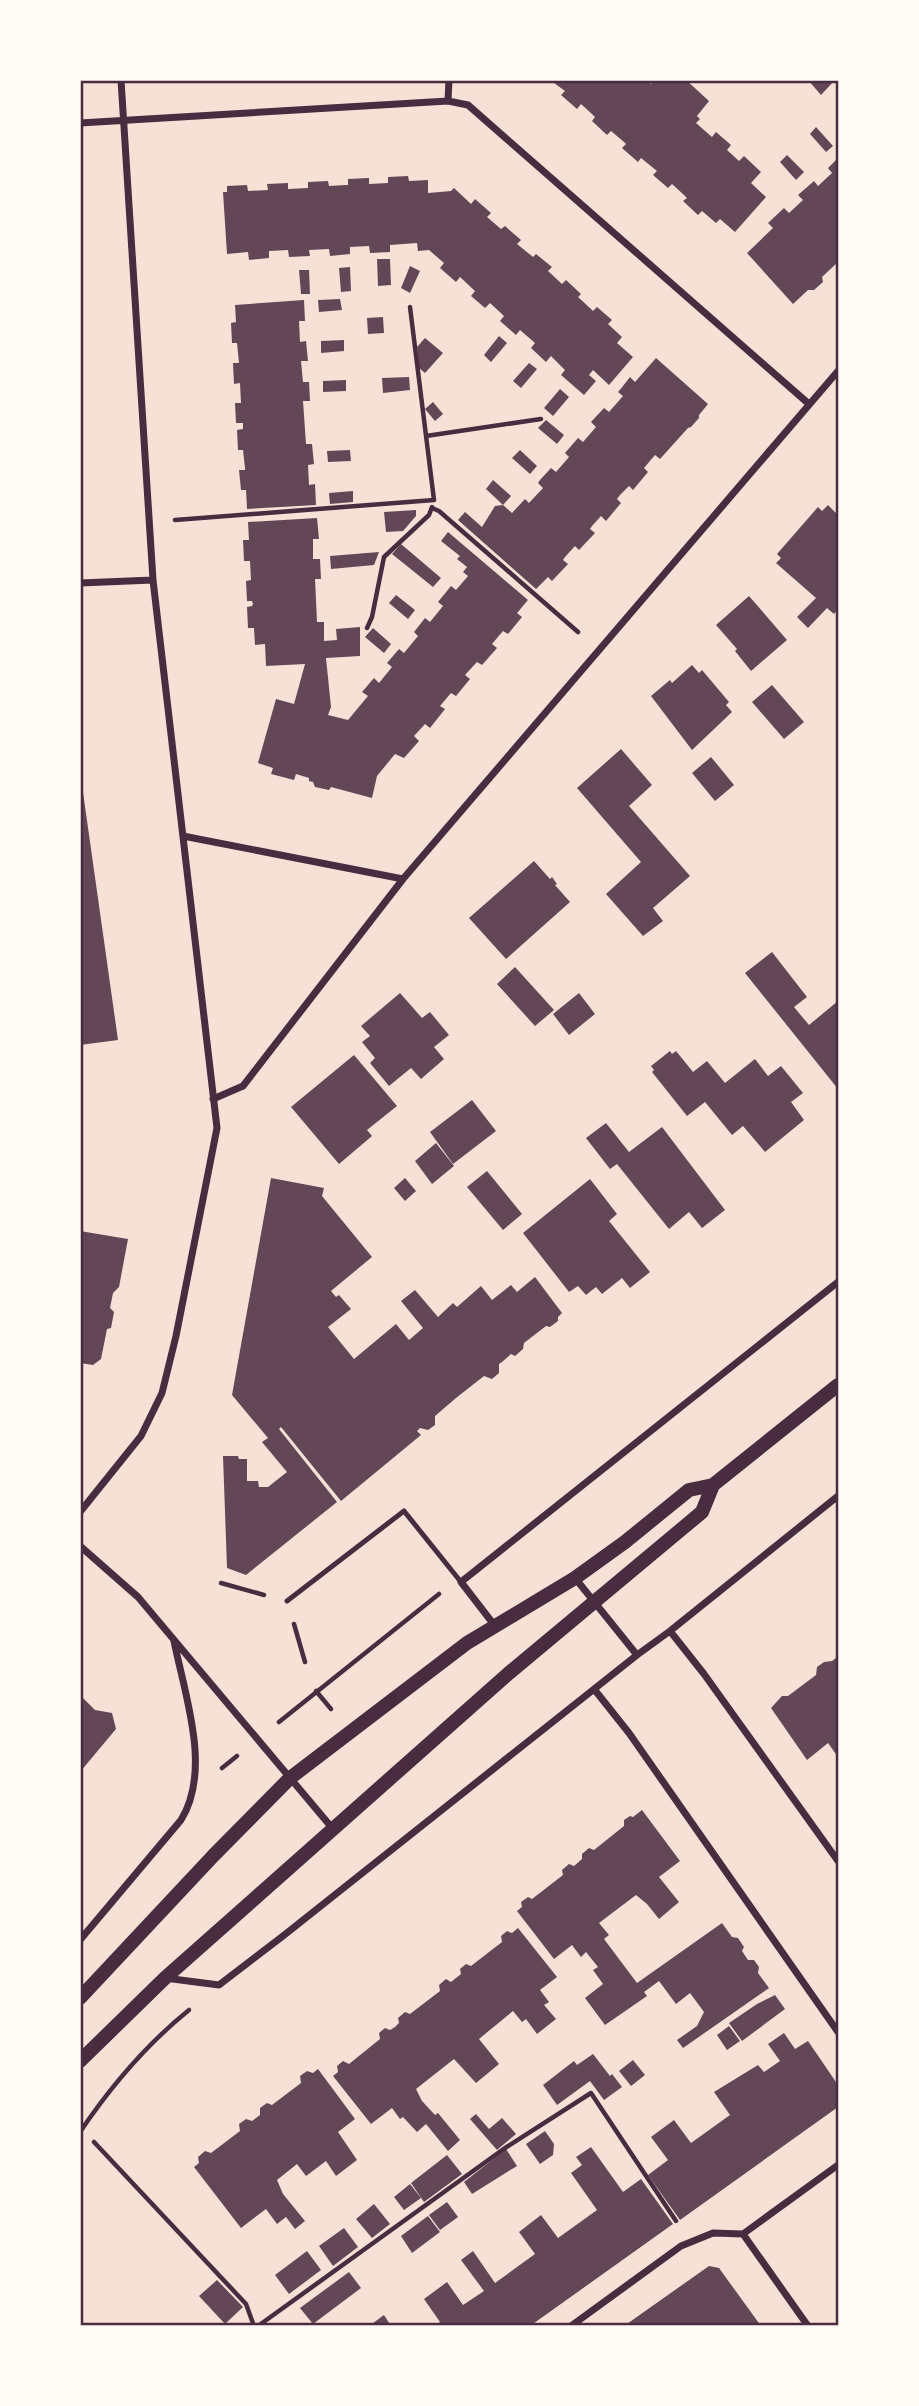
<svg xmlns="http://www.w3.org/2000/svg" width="919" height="2406" font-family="Mulish,sans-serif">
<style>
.building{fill:#644757}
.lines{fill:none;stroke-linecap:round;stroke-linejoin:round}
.path{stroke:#4a2c40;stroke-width:4.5}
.service{stroke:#4a2c40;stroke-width:5}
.minor{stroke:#4a2c40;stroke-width:7}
.secondary{stroke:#4a2c40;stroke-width:14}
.neatline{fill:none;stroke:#4a2c40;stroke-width:2.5}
</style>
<rect width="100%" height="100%" fill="#f7e1d7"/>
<path class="building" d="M550,80H647L651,84L653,80H686L709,101L697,116L700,119L696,123L712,137L716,132L731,145L727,150L739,161L744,156L761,172L751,183L766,197L735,232L720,219L716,223L702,211L698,215L683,201L687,198L684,195L672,184L668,188L653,175L657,171L641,158L638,162L622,148L626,144L624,142L611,131L607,135L592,121L595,117L593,115L581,104L577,109L561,95L565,91Z
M808,80H835L821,95Z
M816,127L833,146L826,152L810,134Z
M787,155L804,172L796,180L780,162Z
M838,158V262L822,277L823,282L814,290H808L793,304L747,253L773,228L768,223L784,208L789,213L803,200L798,195L814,181L818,186L832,173L828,168Z
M408,176L409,181L428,180V193L451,191L454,188L471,204L475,199L491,213L487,217L501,229L505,226L521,240L517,244L533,257L536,254L552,267L548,271L562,284L566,280L581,294L578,297L591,309L593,311L597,307L612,320L608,324L622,337L617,343L633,357L609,385L593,370L589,375L596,381L584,395L561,375L565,370L551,356L546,362L531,348L535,343L520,330L516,335L500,321L504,316L490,303L485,308L471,296L475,291L460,277L456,282L440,268L444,263L429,250L418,251L417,243L390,245V252L370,253L369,246L350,247V254L330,256L329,249L309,250L310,256L289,257L288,250L269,251V258L249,260L248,252L227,254L223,192H227V186L247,185L248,191L268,190L267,184L288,183V189L308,188V182L328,181L329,186L346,185H348V179L369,178V184L388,183V177Z
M377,259H390L391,285L378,286Z
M410,266L420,271L410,293L401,288Z
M350,267L351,291L341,292L339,268Z
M299,270H309L310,294H301Z
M340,299L342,310L319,312L318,300Z
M304,300L305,321H299L300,342L306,341L308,361H301L303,382H309L310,401H303L306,444H312L314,464L308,465L309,485L315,484L316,505L247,509L246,490H241L239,470H245V468L243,450H238L237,430L243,429V423H236L235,403H241L240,383L234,384L233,363H239L237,343H232L231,323L236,322L235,305Z
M383,317L384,333L368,334L367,318Z
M499,336L507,343L491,362L484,355Z
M425,338L443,353L425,373L419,368L417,347Z
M344,340V351L321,353V341Z
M656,358L708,404L699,415V418L691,427L688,428L660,459L655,455L644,468L648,472L633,490L629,486L620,495L617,499L621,503L606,521L601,516L592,526L590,529L595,533L579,550L575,546L565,557L563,560L568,564L552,581L548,577L536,589L458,520L465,512L482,527L495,506L503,505L512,513L525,499L529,503L543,488L538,483L540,480L551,468L556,472L569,457L565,453L578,438L583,442L596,427L591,422L604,408L609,412L623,396L618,392L623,386L630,377L635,382Z
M529,363L537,369L521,388L513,381Z
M409,377L410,390L383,393L382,378Z
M346,380V391L323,392V381Z
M560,389L569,397L553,416L544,408Z
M433,402L443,414L435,421L425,409Z
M546,420L564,435L557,444L538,428Z
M350,450L351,461L328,462L327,451Z
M520,450L537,466L530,474L512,458Z
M493,480L511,496L503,505L486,489Z
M353,491V502L330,504L329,493Z
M828,505L838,515V609L834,614L827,608L808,628L797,617L816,598L776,563L781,558L777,554L818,507L822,511Z
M416,510V516L403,531L386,532L384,512Z
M317,518L319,539H313V559H320L321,579H315L316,600L317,622H324V641L337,640L336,629L360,627V656L326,658L331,707L328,715L348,720L368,696L362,692L374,678L379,683L392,667L387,663L399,649L404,653L418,636L414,632L425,618L430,622L443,606L438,602L451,586L456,590L468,576L463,572L467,567L457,559L460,556L441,541L448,532L528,600L517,613L522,617L508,634L503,631L492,644L497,648L482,665L477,662L476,663L465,675L470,679L456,696L451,693L440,706L445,709L430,728L425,724L414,736L419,741L404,758L395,754L377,776L372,798L331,787L329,790L315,787L313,782L309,781V778L296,774L294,780L271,774L273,768L258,763L276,699L294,704L305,664L266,666L265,644L255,645L254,628H248L247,607L252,606L253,604L252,601H247L246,581L251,580L250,561H244L243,540H249L248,522Z
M401,544L441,578L433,587L392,554Z
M379,552L374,565L331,569L330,556Z
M396,595L415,610L408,619L389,603Z
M749,596L787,640L751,671L735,651L737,649L716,625Z
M373,628L391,644L384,653L365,637Z
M692,665L699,673L702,670L729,702L726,705L732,712L692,750L651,696L670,680L672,683Z
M772,685L804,722L784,739L752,702Z
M621,749L652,785L629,806L690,876L653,908L663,921L643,936L606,894L641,862L577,788Z
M711,757L734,785L715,801L692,773Z
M80,771L118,1040L80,1045Z
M534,861L550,879L552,877L557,884L555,885L570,902L506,959L469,918Z
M772,952L807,997L794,1007L809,1025L838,1001V1089L745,973Z
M515,967L554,1010L535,1026L497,984Z
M400,993L422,1018L430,1012L449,1035L434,1047L444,1059L421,1079L411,1068L389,1086L370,1063L375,1058L362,1042L370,1036L361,1026Z
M579,993L595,1014L569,1035L553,1014Z
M670,1051L672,1054L676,1051L693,1072L707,1061L725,1083L755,1059L768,1076L781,1066L803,1093L791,1102L804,1120L765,1152L743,1126L732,1135L705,1102L687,1116L652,1072L654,1070L651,1066Z
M354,1055L397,1106L367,1130L372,1136L339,1164L291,1107Z
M472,1100L496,1131L453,1164L430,1132Z
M606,1123L629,1152L662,1127L725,1210L702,1228L689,1212L669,1229L617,1164L610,1169L586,1138Z
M436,1143L454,1166L432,1184L415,1161Z
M487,1171L522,1214L503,1230L467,1187Z
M271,1178L324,1188L322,1196L372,1257L331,1291L336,1297L339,1295L351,1309L328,1327L354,1359L396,1324L409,1340L423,1328L401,1301L415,1290L438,1317L453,1303L457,1307L481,1286L492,1300L511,1285L517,1292L535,1277L562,1313L558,1317V1321L550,1327L546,1326L524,1343L523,1349L515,1356L511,1354L502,1362L499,1364V1373L492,1379L484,1376L456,1398L435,1416V1425L428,1430L420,1428L417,1431L421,1435L341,1501L281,1427L279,1429L337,1502L246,1575L227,1568L223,1456H238L239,1459H247V1481H258L259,1487H268L287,1472L262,1442L268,1438L232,1395Z
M405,1178L416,1191L405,1201L394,1188Z
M590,1179L617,1214L609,1221L650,1272L630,1288L622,1278L602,1294L596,1287L586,1295L578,1286L569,1292L523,1233Z
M80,1231L128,1239L119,1287L113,1293L110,1308L114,1312L111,1328L107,1329L101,1359L93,1365L80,1363Z
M837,1651L838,1757L828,1743L807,1760L771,1708L782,1696H788L816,1675L817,1667L824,1662L832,1661L836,1658Z
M80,1695L95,1710L112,1713L116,1729L80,1772Z
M642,1810L680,1861L659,1877L679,1902L659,1919L647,1904L636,1895L599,1923L609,1935L604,1939L637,1983L722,1923L732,1937L738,1938L744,1947L742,1951L748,1960H754L759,1967L758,1973L769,1988L683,2048L677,2040L697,2026L704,2012L690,1993L676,2004L659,1981L644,1992L647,1996L605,2025L585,1998L603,1984L593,1970L598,1967L586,1952L581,1957L572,1945L554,1959L517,1911L522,1907L521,1902L528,1897L532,1899L563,1875L562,1870L569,1864L574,1866L582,1859V1854L589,1848L594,1850L624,1826V1820L630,1816L633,1817Z
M518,1928L557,1977L540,1990L549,2002L544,2005L556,2019L537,2034L526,2019L522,2022L513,2011L479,2039L499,2064L476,2083L454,2059L416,2089L422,2101L435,2115L438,2113L460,2140L448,2151L426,2124L417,2132L403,2117L400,2119L392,2108L371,2124L333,2076L338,2072L337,2066L343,2061L349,2064L380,2039L379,2033L385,2028L390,2030L395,2027L399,2023L398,2018L405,2012L410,2014L440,1991L439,1985L446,1979L451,1982L461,1974L460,1969L466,1964L471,1966L502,1942L501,1936L507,1931L512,1933Z
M775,1995L785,2009L742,2041L729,2023L757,2004Z
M729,2026L740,2041L727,2050L717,2035Z
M784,2033L795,2049L808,2041L838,2085V2107L680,2220L648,2175L668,2160L651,2137L674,2120L691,2143L730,2115L714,2092L758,2065L764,2072L780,2061L768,2044Z
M593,2054L610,2076L612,2074L622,2087L604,2100L590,2081L557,2105L543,2085L574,2061L577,2065Z
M633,2060L645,2075L631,2086L619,2071Z
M318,2069L355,2119L338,2132L357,2160L336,2176L326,2161L306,2176L297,2164L277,2180L283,2194L305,2221L295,2229L286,2217L277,2224L266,2209L241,2228L194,2167L199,2163L198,2157L205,2151L211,2153L240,2131L239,2124L246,2119L252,2121L260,2115V2108L267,2103L272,2105L301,2083L300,2076L307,2071L313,2073Z
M476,2114L489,2129L502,2118L516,2134L497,2150L470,2119Z
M545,2131L554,2144L553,2155L540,2164L526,2144Z
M591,2147L623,2192L641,2179L673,2224L530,2326H435L440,2322L424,2299L447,2282L463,2305L484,2291L461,2260L473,2251L495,2283L535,2254L519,2232L541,2215L558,2238L597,2210L571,2173L582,2165L576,2157Z
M506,2149L517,2166L472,2194L464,2182Z
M447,2155L462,2174L424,2202L411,2183Z
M410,2184L421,2198L404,2210L394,2197Z
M447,2202L458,2217L440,2230L429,2215Z
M374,2204L390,2224L372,2238L356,2219Z
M428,2216L440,2232L412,2253L401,2236Z
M344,2228L358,2247L333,2266L319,2246Z
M307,2251L321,2270L289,2294L275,2275Z
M709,2266L719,2268L761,2326H624Z
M349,2272L361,2288L313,2324L300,2308Z
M217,2280L243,2307L225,2324L199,2296Z
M384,2315L391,2326H369Z"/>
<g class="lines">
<path class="path" d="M426,436L541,419
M432,508L439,511L578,632
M175,520L434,500L410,307
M367,628L372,617L384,557L429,515L432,507
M221,1583L264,1595
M294,1624L305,1662
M316,1691L331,1709
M279,1722L439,1594
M222,1768L237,1756
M80,2132C111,2086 147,2044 189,2010
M94,2142L246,2304L254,2326
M258,2326L505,2148L591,2093L676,2221"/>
<path class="service" d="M287,1601L404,1511L461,1582"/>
<path class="minor" d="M448,101L449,80
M80,123L448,101L468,105L809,404
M80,583L153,580
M183,836L403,879
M213,1099L243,1086L403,879L838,371
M80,1512L141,1436L162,1393L176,1336L217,1128L153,580L121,80
M80,1546L138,1597L333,1829
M575,1578L637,1655
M495,1626L461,1582L838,1282
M670,1631L704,1674L838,1861
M594,1689L629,1733L838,2032
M80,1940L181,1820C212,1770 185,1696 174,1641
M165,1978L219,1985L283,1936L637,1655L670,1631L838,1496
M743,2234L808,2326
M571,2326L681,2246L713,2233L743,2234L838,2165"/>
<path class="secondary" d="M80,1998L213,1856L290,1778L467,1643L575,1578L625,1542L689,1490L713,1485L838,1385
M80,2061L165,1978L509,1673L702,1512L713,1485"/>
</g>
<rect width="919" height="2406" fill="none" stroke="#fffaf5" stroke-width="164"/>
<rect x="82" y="82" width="755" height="2242" class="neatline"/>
</svg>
